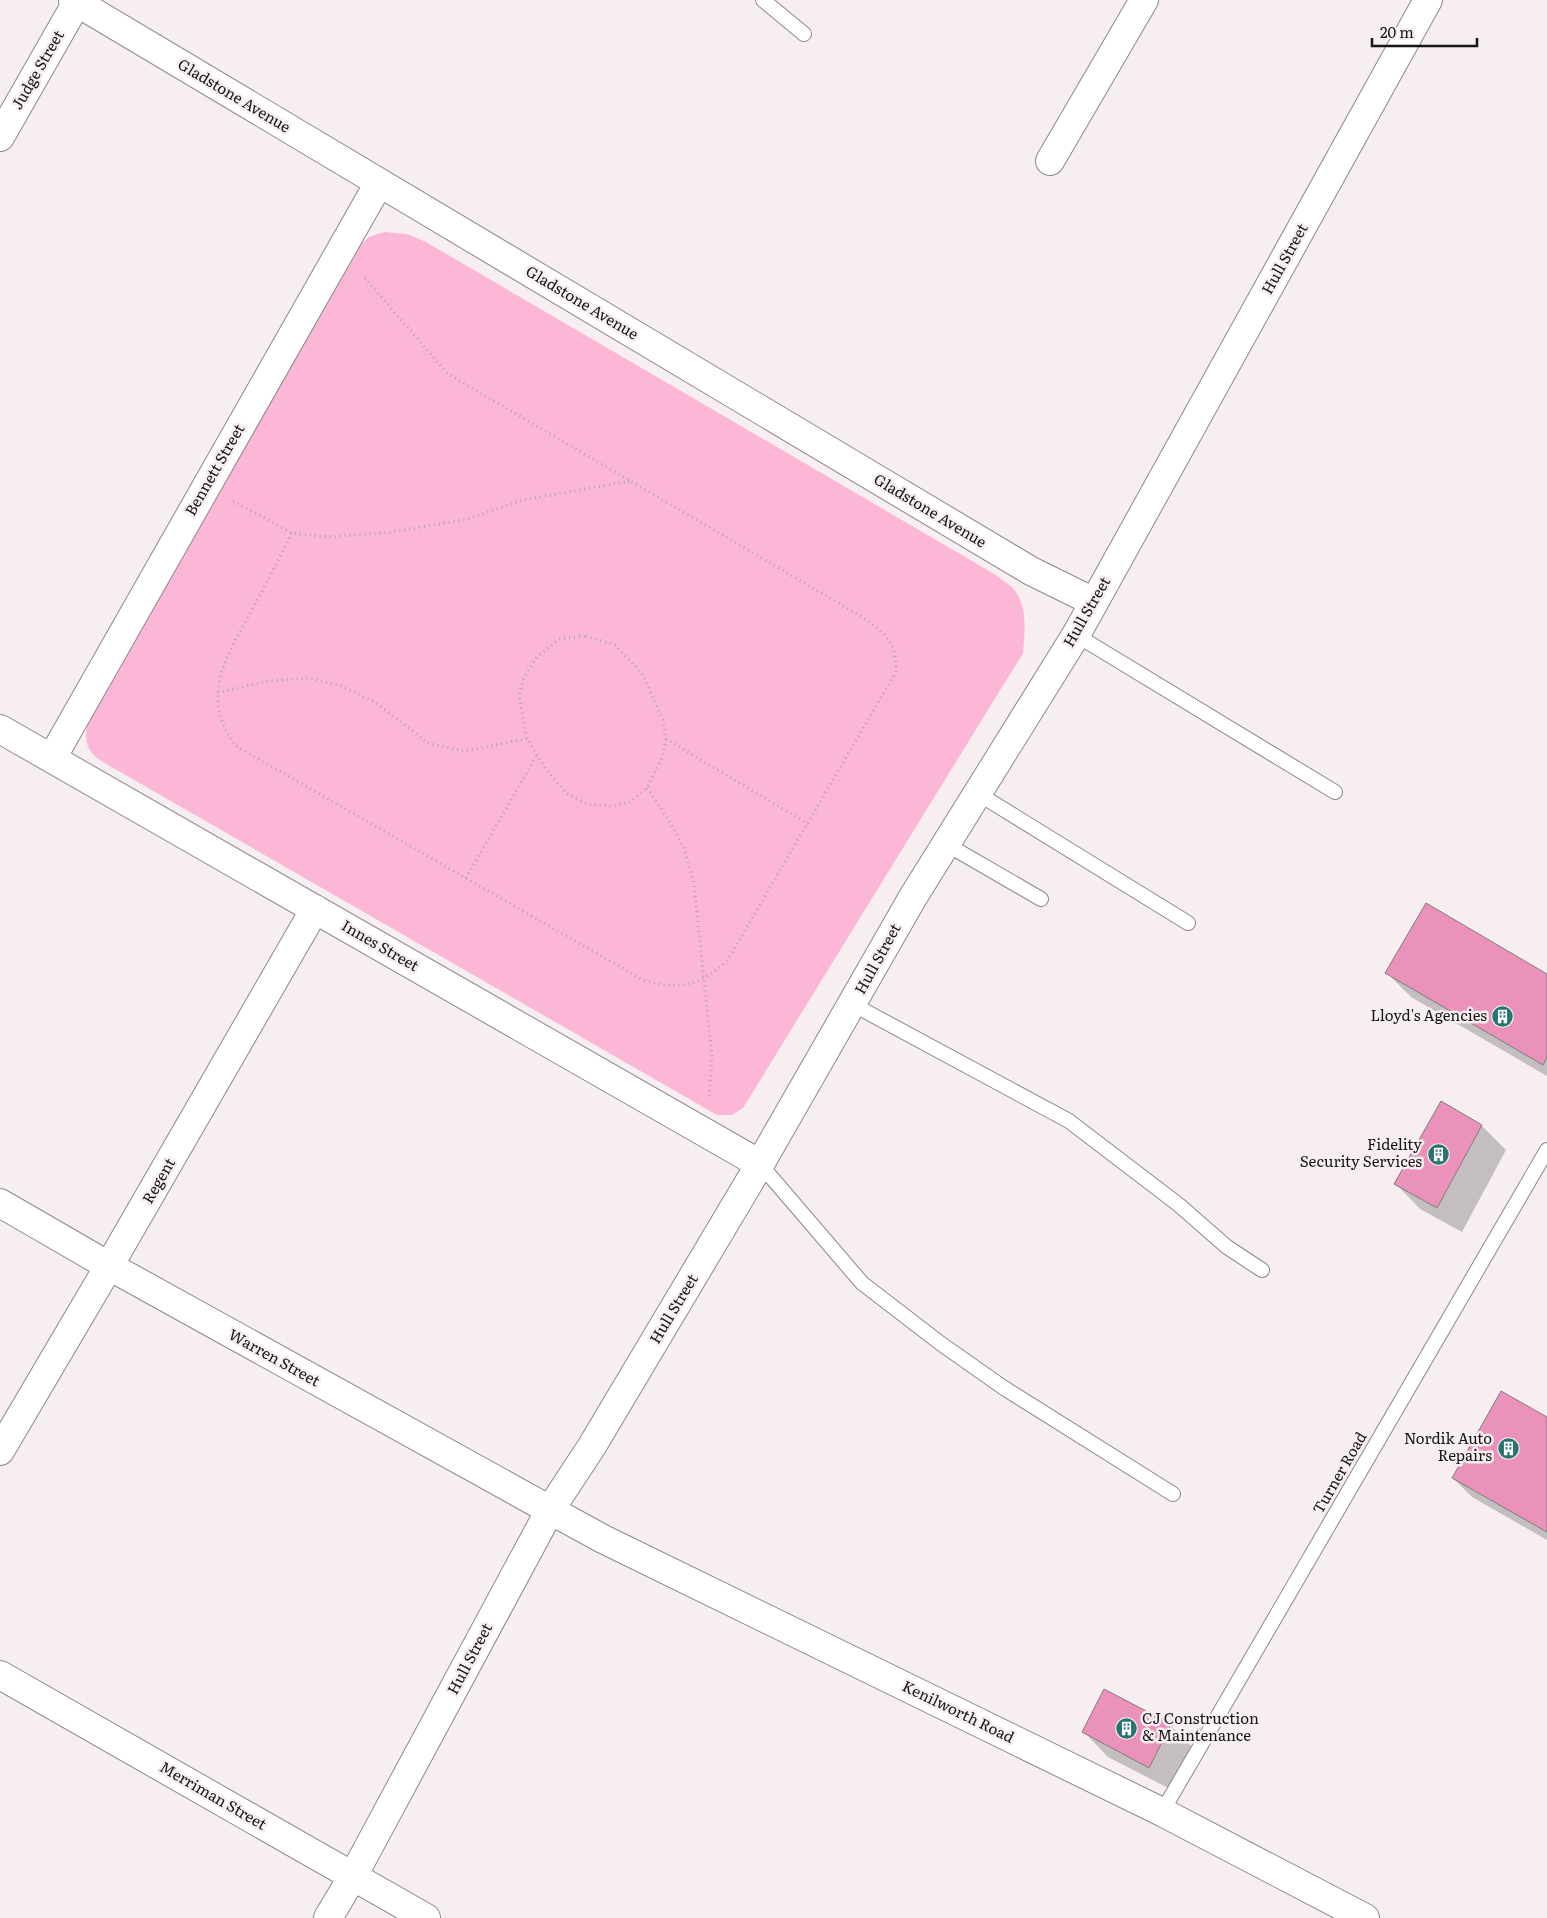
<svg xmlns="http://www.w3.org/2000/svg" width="1547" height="1918" font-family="Literata,serif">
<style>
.green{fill:#fdb7d6}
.shadow{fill:#0003}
.building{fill:#ea92ba;stroke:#837b7e}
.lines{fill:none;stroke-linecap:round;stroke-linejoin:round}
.service-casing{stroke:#8f878a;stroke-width:16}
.minor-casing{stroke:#8f878a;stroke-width:30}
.tertiary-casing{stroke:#8f878a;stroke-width:30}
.path{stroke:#ada6a9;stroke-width:3;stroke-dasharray:1 4;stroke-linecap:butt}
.service{stroke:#fff;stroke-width:14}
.minor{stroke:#fff;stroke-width:28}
.tertiary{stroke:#fff;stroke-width:28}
.labels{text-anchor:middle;stroke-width:5;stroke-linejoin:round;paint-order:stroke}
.street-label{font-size:15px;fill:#181516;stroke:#f6eef1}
.poi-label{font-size:15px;fill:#181516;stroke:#f6eef1;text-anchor:end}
</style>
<rect width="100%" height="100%" fill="#f6eef1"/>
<path class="green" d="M384,232L407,234L426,242L996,575C1001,579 1007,583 1012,587C1028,604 1025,631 1023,653L743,1108L732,1115H717L108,765C85,752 83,742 89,717L356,249L369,237Z"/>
<path class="shadow" d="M1387,973L1547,975V1076L1411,997Z
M1441,1103L1482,1126L1506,1150L1462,1232L1420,1209L1396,1184Z
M1547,1418V1540L1472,1497L1453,1478Z
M1170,1725L1195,1750L1174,1791L1108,1757L1084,1732Z"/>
<path class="building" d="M1426,903L1547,974V1057L1543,1065L1385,973Z
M1441,1101L1482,1125L1437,1208L1394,1184Z
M1501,1391L1547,1417V1532L1452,1478Z
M1104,1689L1171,1724L1149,1768L1082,1732Z"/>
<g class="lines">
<defs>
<path id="service" d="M763,0L804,34
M1076,635L1335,792
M977,793L1188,923
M946,844L1041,899
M852,1004L1069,1121L1179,1205L1227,1247L1262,1270
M760,1164L862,1283L940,1343L1004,1388L1173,1494
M1162,1812L1547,1150"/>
<path id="minor" d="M73,0L1031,571L1094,602
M0,137L77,2
M1050,161L1144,0
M0,729L760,1164
M52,758L379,183
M0,1451L109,1266L315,909
M550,1510L603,1539L1162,1812L1365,1918
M0,1675L426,1918"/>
<path id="tertiary" d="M0,1203L109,1266L550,1510
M328,1918L353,1876L550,1510L592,1446L760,1164L913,897L1076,635L1428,0"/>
</defs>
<use href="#service" class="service-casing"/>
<use href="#minor" class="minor-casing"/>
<use href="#tertiary" class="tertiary-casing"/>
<path class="path" d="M233,501L292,533L327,537L393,532L468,519L523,500L630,481
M292,533C279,559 265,585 251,612C226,657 199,698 236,746L643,980C680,991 698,986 727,961L896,672C896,641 887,636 864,618L448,374L363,276
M586,636L615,645L642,673L663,720L666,739L662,758L647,788L629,803L611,806L587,804L566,793L550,775L527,739L519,695L524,677L537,657L559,639Z
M218,693L268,681L309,678L341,686L375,702L428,743L463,751L527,739
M666,739L808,824
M647,788L668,819L684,848L694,884L712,1057L709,1099
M466,878L537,755"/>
<use href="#service" class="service"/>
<use href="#minor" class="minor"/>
<use href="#tertiary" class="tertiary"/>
</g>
<defs>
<symbol id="building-disc" viewBox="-11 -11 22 22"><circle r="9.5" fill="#297371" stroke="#f6eef1"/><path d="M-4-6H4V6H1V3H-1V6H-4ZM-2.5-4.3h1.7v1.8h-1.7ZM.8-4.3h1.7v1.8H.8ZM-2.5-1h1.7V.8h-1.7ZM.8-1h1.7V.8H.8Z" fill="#fff"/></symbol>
</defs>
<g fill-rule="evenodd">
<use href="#building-disc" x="1490" y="1004" width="25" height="25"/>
<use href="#building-disc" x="1426" y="1142" width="25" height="25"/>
<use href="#building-disc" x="1496" y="1436" width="25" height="25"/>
<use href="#building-disc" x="1114" y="1716" width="25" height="25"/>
</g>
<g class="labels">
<g class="street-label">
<text transform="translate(38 70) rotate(-60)" y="5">Judge Street</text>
<text transform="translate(234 96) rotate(31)" y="5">Gladstone Avenue</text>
<text transform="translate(1285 259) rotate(-61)" y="5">Hull Street</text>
<text transform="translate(582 303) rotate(31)" y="5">Gladstone Avenue</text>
<text transform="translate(215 470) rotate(-60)" y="5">Bennett Street</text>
<text transform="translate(930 511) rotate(31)" y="5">Gladstone Avenue</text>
<text transform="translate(1087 612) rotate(-60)" y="5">Hull Street</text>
<text transform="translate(380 946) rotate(30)" y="5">Innes Street</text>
<text transform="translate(878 959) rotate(-61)" y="5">Hull Street</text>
<text transform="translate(159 1181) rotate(-60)" y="5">Regent</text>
<text transform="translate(674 1309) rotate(-59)" y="5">Hull Street</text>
<text transform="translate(274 1358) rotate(29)" y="5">Warren Street</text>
<text transform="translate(1340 1473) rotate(-60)" y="5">Turner Road</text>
<text transform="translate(470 1659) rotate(-62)" y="5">Hull Street</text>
<text transform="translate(958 1712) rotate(26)" y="5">Kenilworth Road</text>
<text transform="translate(213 1796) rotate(30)" y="5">Merriman Street</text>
</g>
<g class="poi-label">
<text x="1487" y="1021">Lloyd's Agencies</text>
<text x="1422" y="1150">Fidelity<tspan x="1422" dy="17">Security Services</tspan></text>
<text x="1492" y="1444">Nordik Auto<tspan x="1492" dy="17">Repairs</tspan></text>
<text x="1142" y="1724" text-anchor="start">CJ Construction<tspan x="1142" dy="17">&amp; Maintenance</tspan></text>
</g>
</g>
<path d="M1372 38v8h105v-8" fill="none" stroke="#181516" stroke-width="2.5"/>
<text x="1380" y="38" font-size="15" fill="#181516" stroke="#f6eef1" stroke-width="4" paint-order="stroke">20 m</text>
</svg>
